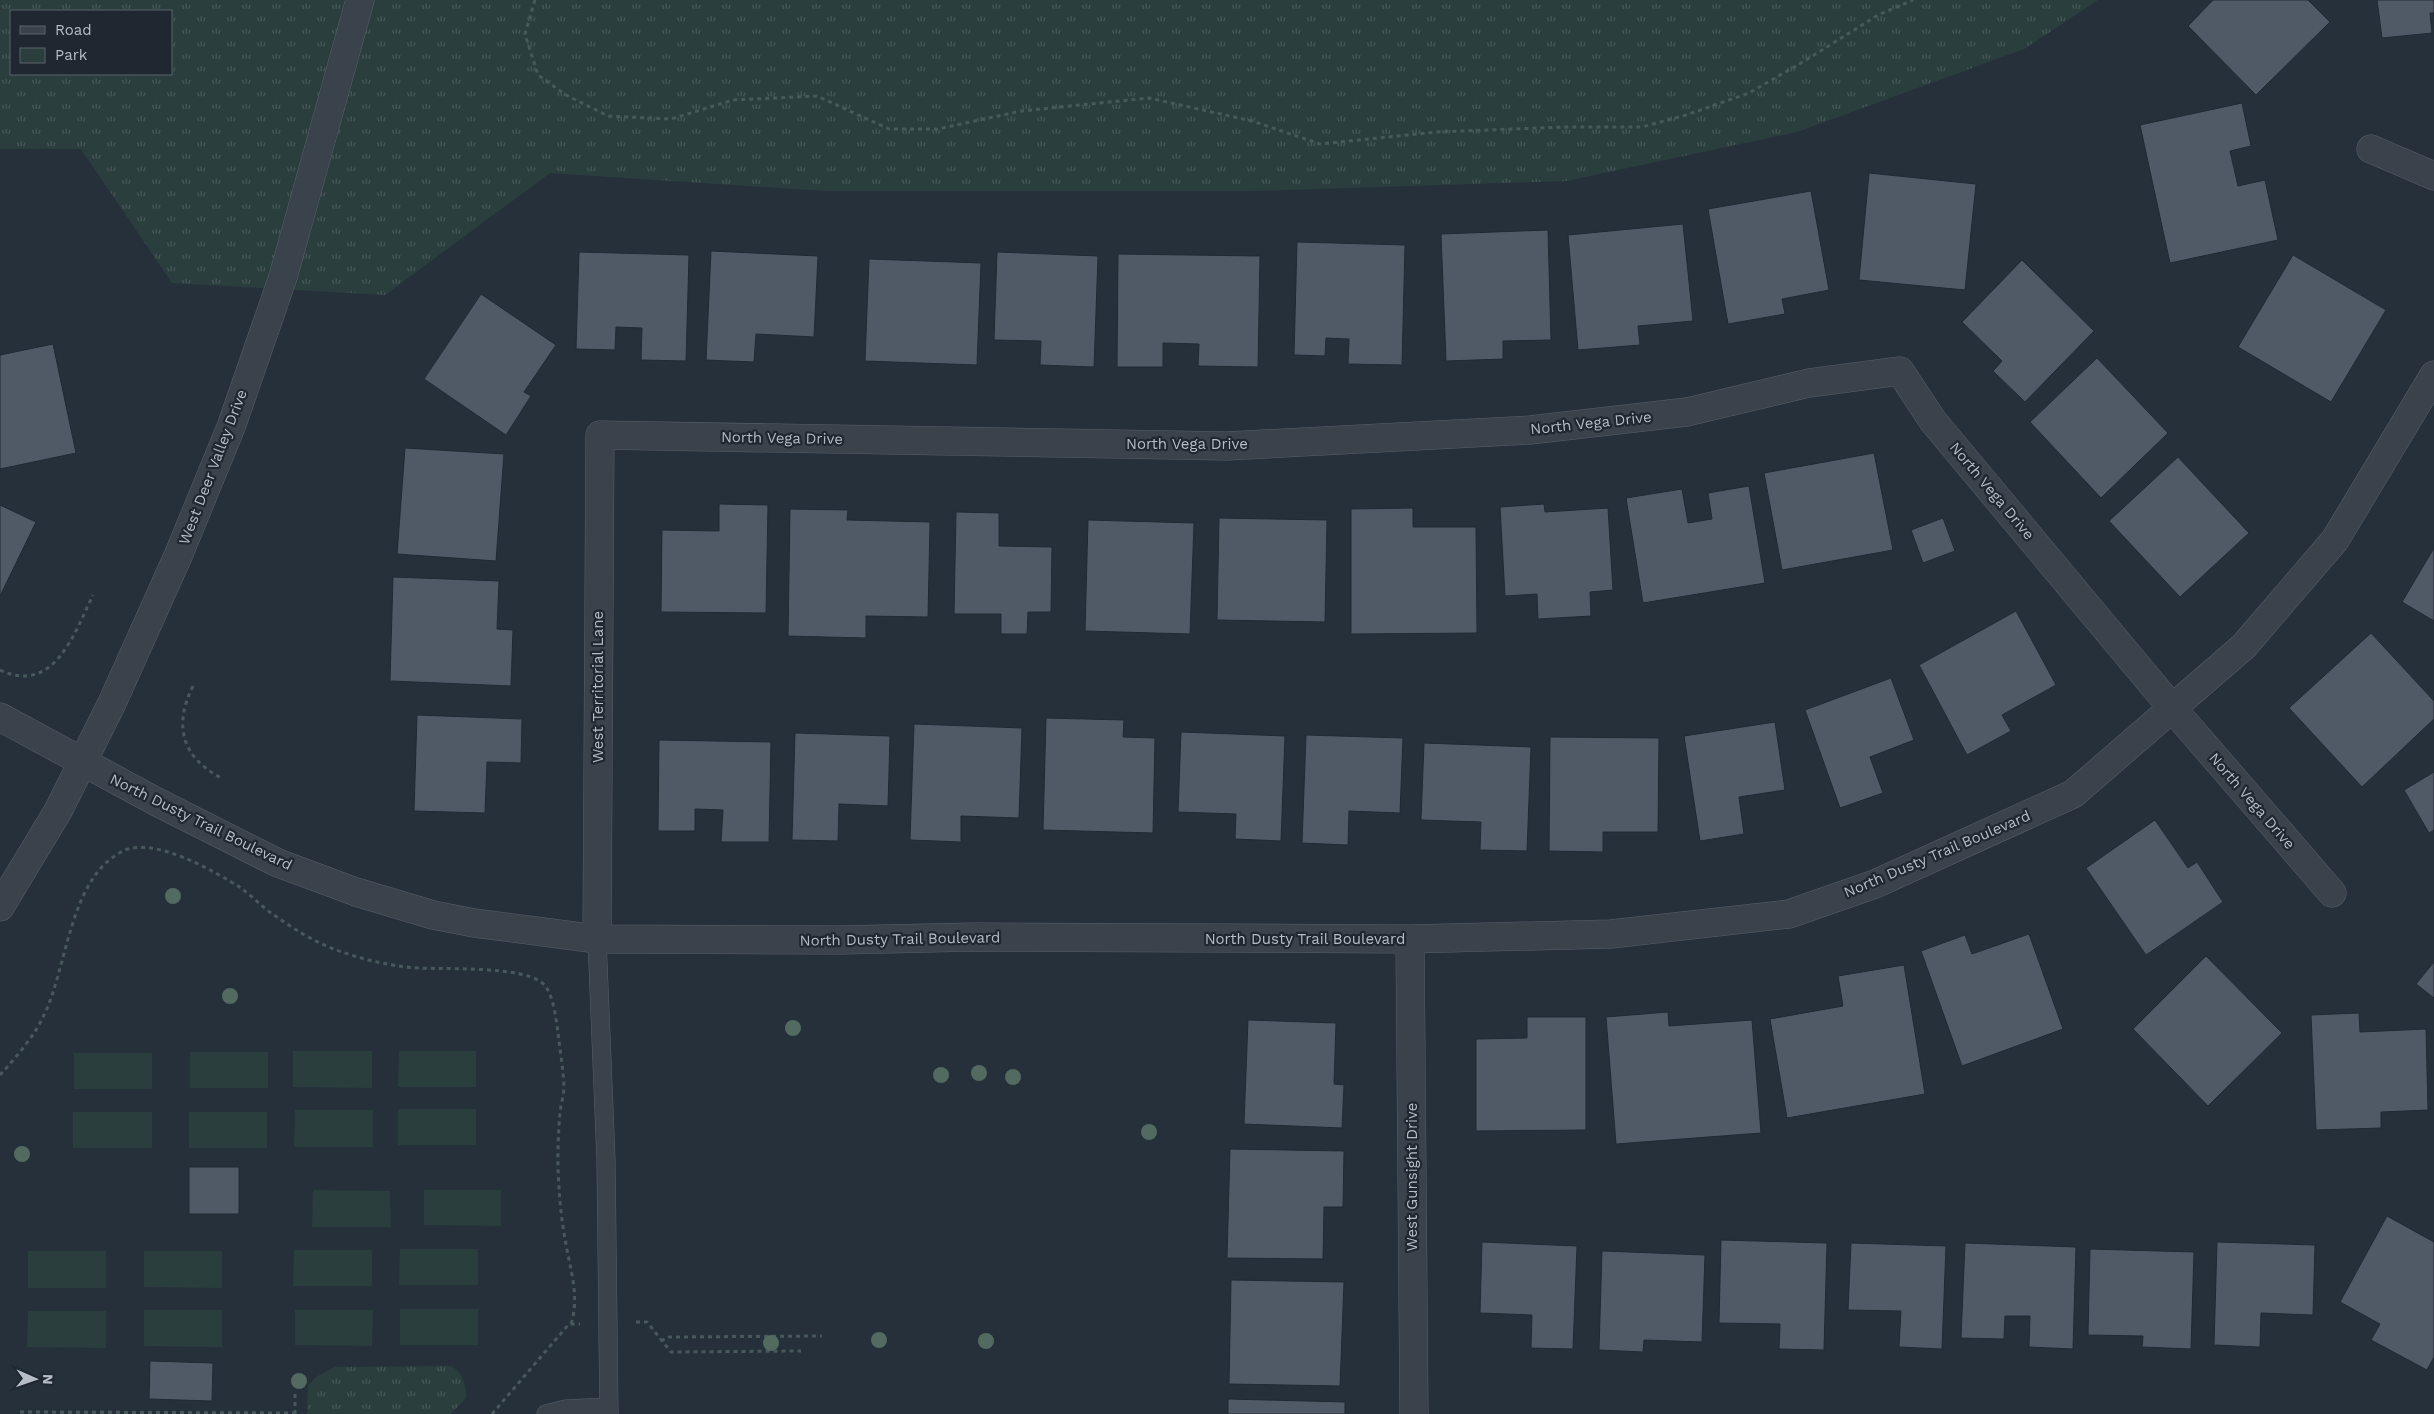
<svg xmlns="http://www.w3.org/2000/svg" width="2434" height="1414" font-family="'Work Sans',sans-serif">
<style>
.grass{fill:url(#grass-tufts);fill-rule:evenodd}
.green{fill:#2b3e3e}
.building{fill:#505a67;stroke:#212933}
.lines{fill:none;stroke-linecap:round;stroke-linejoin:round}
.service-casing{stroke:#58606a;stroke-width:19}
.minor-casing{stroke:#58606a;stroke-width:29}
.tertiary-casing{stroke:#58606a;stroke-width:29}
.path{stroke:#48595c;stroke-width:3;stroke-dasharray:4 4;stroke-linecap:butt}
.service{stroke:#3a424c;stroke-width:18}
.minor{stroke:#3a424c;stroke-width:28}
.tertiary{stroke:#3a424c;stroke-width:28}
.tree{fill:#526a60}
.labels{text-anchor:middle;stroke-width:4.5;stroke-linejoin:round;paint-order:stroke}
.street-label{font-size:15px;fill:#b6bdc7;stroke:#1f2731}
</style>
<defs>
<pattern id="grass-tufts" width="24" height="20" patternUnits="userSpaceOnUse" patternTransform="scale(1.25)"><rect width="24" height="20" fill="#2b3e3e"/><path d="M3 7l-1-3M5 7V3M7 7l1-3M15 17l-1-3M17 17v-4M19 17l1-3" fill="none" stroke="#485858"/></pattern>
</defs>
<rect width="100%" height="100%" fill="#26303b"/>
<path class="grass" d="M0,0H2098L2024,49L1797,132L1566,181L1252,191H826L550,173L385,295L172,283L81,149H0ZM11,11H171V74H11Z
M451,1366C463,1373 466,1384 466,1398L451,1414H307L308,1386L316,1377L335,1367Z"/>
<path class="green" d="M293,1051H372V1088L293,1087Z
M399,1051H476V1087H398Z
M190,1052H268V1088H190Z
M74,1053H152V1089H74Z
M398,1109H476V1145H398Z
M295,1110H373V1147H294Z
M73,1112H152V1148H73Z
M189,1112H267V1148H189Z
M313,1190L390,1191L391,1227H312Z
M424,1190H501V1226L424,1225Z
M400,1249H478V1285H399Z
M294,1250H372V1286H293Z
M28,1251H106V1288H28Z
M144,1251H222V1288L144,1287Z
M400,1309H478V1345H400Z
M144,1310H222V1347L144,1346Z
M295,1310H373L372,1346L295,1345Z
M28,1311H106V1348L27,1347Z"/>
<path class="building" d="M2213,0H2308L2330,22L2256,95L2188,26Z
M2377,0H2434V13H2430L2432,33L2382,38Z
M2242,103L2251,146L2230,151L2238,186L2265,180L2278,240L2170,263L2140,125Z
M1869,173L1976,184L1965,290L1859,280Z
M1811,191L1829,290L1782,299L1785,314L1728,324L1708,209Z
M1683,224L1693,321L1638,326L1640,345L1578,350L1568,235Z
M1548,230L1551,340L1503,341V359L1446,361L1441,234Z
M1297,242L1405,245L1402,365L1348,364L1349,339L1326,338L1325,356L1294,355Z
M711,251L818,256L814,337L756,334L754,362L706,360Z
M579,252L689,255L686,361L641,360L642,328L616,327L615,350L576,349Z
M997,252L1098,256L1094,367L1040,365L1041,341L994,340Z
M1118,254L1260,256L1258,367L1198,366L1199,344L1163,343V367H1117Z
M2293,255L2386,310L2331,402L2238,347Z
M869,259L981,263L977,365L865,361Z
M2022,260L2094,331L2025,402L1993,371L2002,361L1962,322Z
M481,294L556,345L524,392L531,396L506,435L424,379Z
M53,344L76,453L0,469V355Z
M2097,358L2168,433L2101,498L2030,422Z
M405,448L504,454L496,561L397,554Z
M1874,453L1893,550L1782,570L1764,473Z
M2178,457L2249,533L2180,597L2109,521Z
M1749,486L1765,583L1643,603L1626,498L1682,489L1688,523L1712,519L1708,493Z
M719,504L768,505L766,613L661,612L662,530L719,531Z
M1544,504L1545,512L1608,508L1613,590L1590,592L1591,616L1538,619L1537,594L1505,596L1500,507Z
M0,505L36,522L0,596Z
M1413,508V527H1476L1477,633L1351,634V509Z
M790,509L848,510L847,520L930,522L928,617L866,616V638L788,636Z
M956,512L999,513V546L1052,547L1051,612H1028L1027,634H1001V614H954Z
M1219,518L1327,520L1325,622L1217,620Z
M1943,518L1955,551L1923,563L1911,530Z
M1088,520L1194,523L1190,634L1085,631Z
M2434,548V621L2402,602Z
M393,577L499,581L497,629L513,630L511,686L390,681Z
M2016,611L2056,685L2002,715L2011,731L1967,755L1919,665Z
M2371,633L2434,701V719L2362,787L2289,708Z
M1891,678L1914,740L1870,757L1883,793L1840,808L1805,710Z
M417,715L522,719L521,763L487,762L485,813L414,811Z
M1046,718L1124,720L1123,737L1155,738L1153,833L1043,830Z
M1775,722L1785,790L1739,797L1744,834L1700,841L1684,736Z
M914,724L1022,728L1019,818L961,816V842L910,840Z
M1181,732L1285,736L1281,841L1235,839L1236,814L1178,812Z
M795,733L890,736L888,806L839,804L838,841L792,840Z
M1306,735L1403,738L1400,813L1349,811L1348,845L1302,843Z
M1550,737L1659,738L1658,832H1603V852L1549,851Z
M659,740L771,742L769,842H721L723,810L695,809V831H658Z
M1424,743L1531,747L1527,851L1480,850L1481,822L1421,820Z
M2434,772V830L2429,833L2404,790Z
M2155,820L2188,868L2197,862L2223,902L2146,955L2086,868Z
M2029,934L2063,1029L1962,1066L1921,951L1965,935L1972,954Z
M2206,956L2282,1033L2208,1106L2133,1029Z
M2434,962V998L2416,984Z
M1904,965L1925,1094L1787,1118L1770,1019L1843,1006L1838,976Z
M1668,1012L1669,1026L1752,1020L1761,1133L1616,1144L1606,1017Z
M2359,1013L2360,1032L2426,1029L2428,1110L2381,1112V1128L2316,1130L2311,1015Z
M1527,1017H1586V1130L1476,1131V1039L1527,1038Z
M1248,1020L1336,1023L1334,1084L1344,1085L1342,1128L1244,1124Z
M1230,1149L1344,1151L1343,1207H1324L1323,1259L1227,1258Z
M189,1167H239V1214H189Z
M2387,1216L2434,1242V1357L2427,1370L2371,1340L2380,1324L2340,1302Z
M1721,1240L1827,1243L1824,1350L1779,1349L1780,1324L1719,1323Z
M1482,1242L1577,1246L1573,1349L1531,1348L1532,1315L1480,1313Z
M2217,1242L2315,1245L2313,1315L2261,1313L2260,1347L2214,1345Z
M1851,1243L1946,1246L1942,1349L1899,1347L1901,1311L1848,1310Z
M1965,1243L2076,1247L2073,1349L2029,1347L2030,1316H2005L2004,1339L1961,1338Z
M2090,1249L2194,1252L2191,1349L2142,1347L2143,1336L2088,1335Z
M1602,1251L1705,1255L1702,1342L1644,1340L1643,1352L1599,1350Z
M1231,1280L1344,1282L1340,1386L1229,1384Z
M150,1361L213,1363L212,1401L149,1399Z
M1228,1399L1345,1402V1414H1228Z"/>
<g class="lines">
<defs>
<path id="service" d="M597,939L606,1160L609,1414
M546,1414L566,1409L609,1407"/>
<path id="minor" d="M2371,149L2434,176
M0,717L155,801L278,863L356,892L433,915L474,923L597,939L840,940L974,937L1410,939L1611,934L1789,914L1875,884L2073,794L2244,646L2335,540L2434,375
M597,939L600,435L1227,446L1530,430L1687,412L1809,383L1900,371L1933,421L2173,709L2332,893
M1410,939L1414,1414"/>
<path id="tertiary" d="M0,907L58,811L112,703L178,556L231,427L283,277L360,0"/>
</defs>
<use href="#service" class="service-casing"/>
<use href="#minor" class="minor-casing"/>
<use href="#tertiary" class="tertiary-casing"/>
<path class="path" d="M535,0L525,34L538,75L566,95L608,116L671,119L733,100L817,96L889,129H938L1021,111L1149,98L1252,121L1320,144L1437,132L1564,127H1642L1686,115L1749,93L1806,60L1878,15L1913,0
M0,670C54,696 75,632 93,595
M193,686C173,726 182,757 221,778
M0,1075C16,1057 34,1037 44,1015C68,966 69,878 123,851C154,836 214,871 241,888C252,896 262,907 274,915C292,928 313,941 334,949C357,958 382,964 406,967C435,971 530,963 546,987C554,999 556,1019 558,1033C560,1050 563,1068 564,1086C564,1095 561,1104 560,1112C558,1137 557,1162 559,1187C560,1208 563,1229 567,1250C572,1275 579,1299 571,1324
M636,1322H647L671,1352L801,1351
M661,1341L669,1337L822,1336
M20,1412L295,1413
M295,1414V1393
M492,1414L569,1324H580"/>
<use href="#service" class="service"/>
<use href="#minor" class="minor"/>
<use href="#tertiary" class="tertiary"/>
</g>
<g class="tree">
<circle cx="173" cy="896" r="8"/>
<circle cx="230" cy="996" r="8"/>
<circle cx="793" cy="1028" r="8"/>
<circle cx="979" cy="1073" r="8"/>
<circle cx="941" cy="1075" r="8"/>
<circle cx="1013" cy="1077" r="8"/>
<circle cx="1149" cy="1132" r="8"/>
<circle cx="22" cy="1154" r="8"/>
<circle cx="879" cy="1340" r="8"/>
<circle cx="986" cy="1341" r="8"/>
<circle cx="771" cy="1343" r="8"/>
<circle cx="299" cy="1381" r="8"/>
</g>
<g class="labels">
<g class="street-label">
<text transform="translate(1591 423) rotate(-6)" y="5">North Vega Drive</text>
<text transform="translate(782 438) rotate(1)" y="5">North Vega Drive</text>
<text x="1187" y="449">North Vega Drive</text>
<text transform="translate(213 467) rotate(-69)" y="5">West Deer Valley Drive</text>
<text transform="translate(1992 491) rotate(50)" y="5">North Vega Drive</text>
<text transform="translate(598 687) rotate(-90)" y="5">West Territorial Lane</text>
<text transform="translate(2252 801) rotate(49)" y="5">North Vega Drive</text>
<text transform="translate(201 822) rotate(26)" y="5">North Dusty Trail Boulevard</text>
<text transform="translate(1937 854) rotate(-23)" y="5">North Dusty Trail Boulevard</text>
<text transform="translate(900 939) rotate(-1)" y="5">North Dusty Trail Boulevard</text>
<text x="1305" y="944">North Dusty Trail Boulevard</text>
<text transform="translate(1412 1177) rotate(-90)" y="5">West Gunsight Drive</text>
</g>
</g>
<rect x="10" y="10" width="162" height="65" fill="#1f2731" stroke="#5b636d"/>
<rect x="20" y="26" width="25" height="8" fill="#3a424c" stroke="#5b636d"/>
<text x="55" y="35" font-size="15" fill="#b6bdc7">Road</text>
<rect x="20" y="48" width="25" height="15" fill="#2b3e3e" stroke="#5b636d"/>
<text x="55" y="60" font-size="15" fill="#b6bdc7">Park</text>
<g transform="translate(35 1379) rotate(92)" stroke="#1f2731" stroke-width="4" paint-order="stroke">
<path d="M0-4L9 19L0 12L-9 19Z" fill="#b6bdc7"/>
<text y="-8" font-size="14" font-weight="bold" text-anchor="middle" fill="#b6bdc7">N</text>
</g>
</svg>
